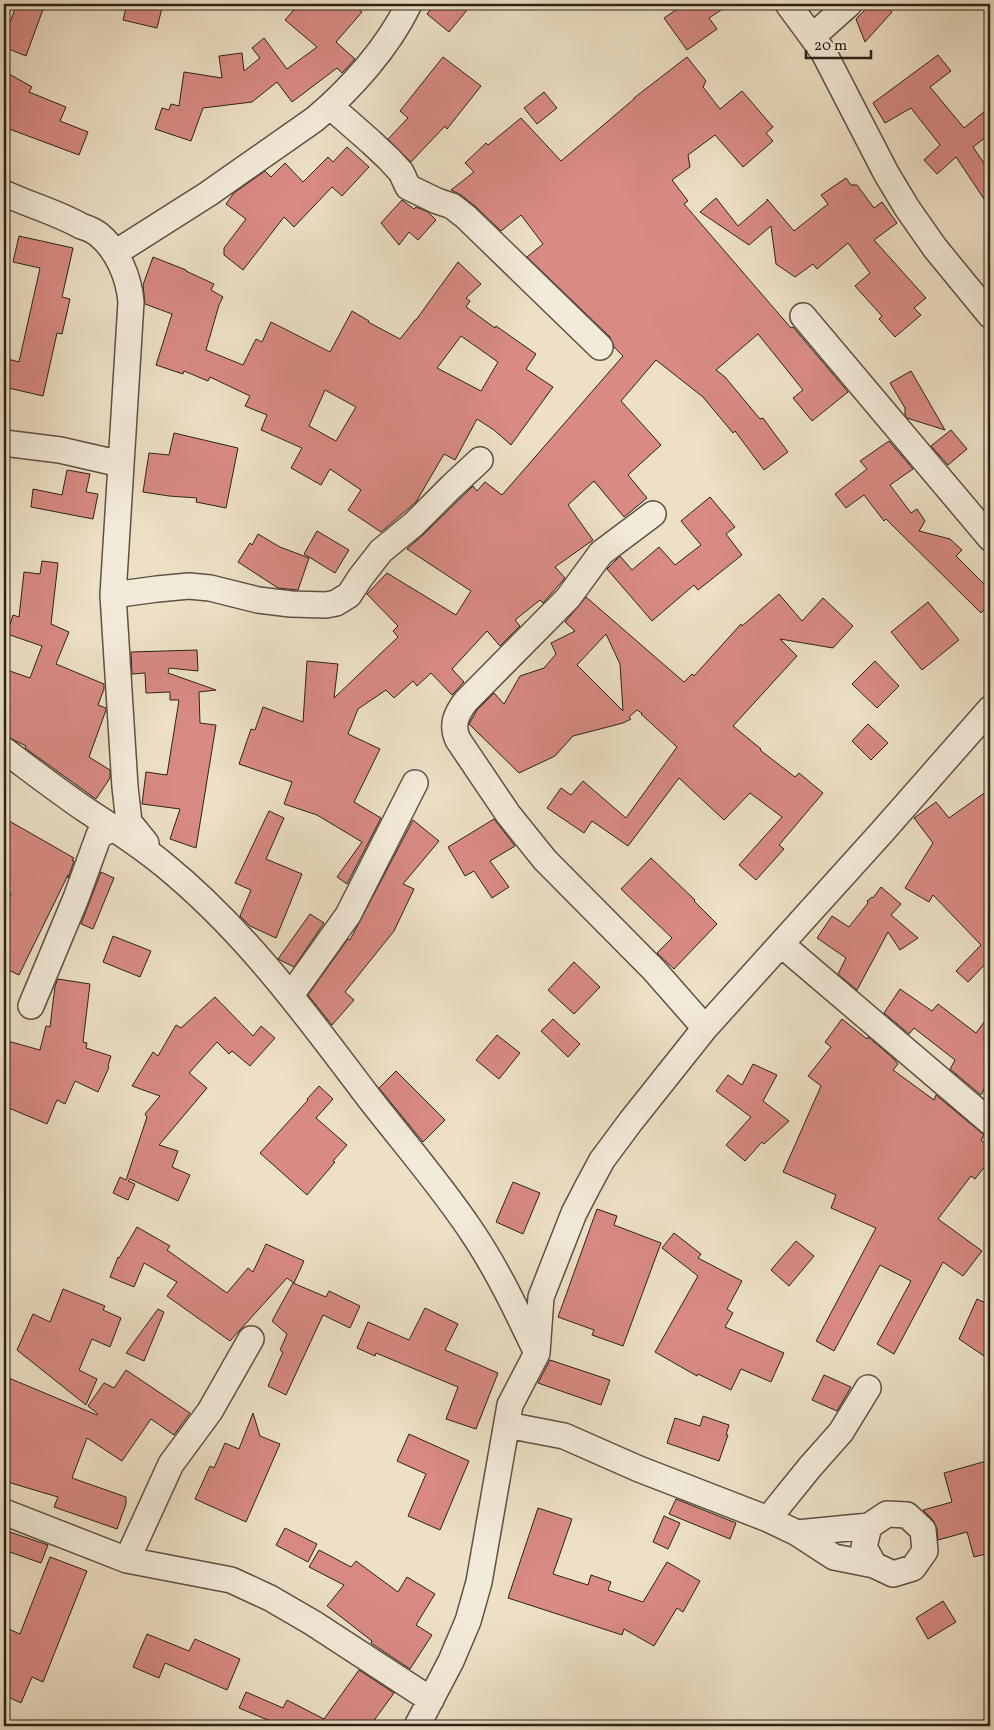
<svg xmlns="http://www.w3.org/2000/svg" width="994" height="1730" font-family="Vollkorn,serif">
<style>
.building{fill:#d88a83;stroke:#2b2319;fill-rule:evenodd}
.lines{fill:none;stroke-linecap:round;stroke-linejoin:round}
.minor-casing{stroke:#5c5244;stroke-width:28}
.minor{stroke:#f3ebd9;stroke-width:25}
</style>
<rect width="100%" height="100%" fill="#ede0c5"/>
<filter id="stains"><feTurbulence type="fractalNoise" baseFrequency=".004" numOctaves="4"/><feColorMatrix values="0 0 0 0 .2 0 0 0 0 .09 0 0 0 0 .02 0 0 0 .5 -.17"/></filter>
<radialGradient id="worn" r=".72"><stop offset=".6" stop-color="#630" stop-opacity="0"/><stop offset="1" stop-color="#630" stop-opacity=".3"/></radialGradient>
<path class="building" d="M17,4H45L26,56L4,47V38Z
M127,4H144L162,8L157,28L123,20Z
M299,4H352L362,12L336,42L355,59L342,73L337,68L292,102L277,82L252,102L203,108L191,141L155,129L162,108L169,110L171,104L179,106L184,72L222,78L219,56L242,53L244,71L260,58L252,48L264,38L287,69L317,47L285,20Z
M435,4H472L449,32L427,14Z
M685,4H730L709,18L717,29L687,50L664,18Z
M871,4H883L892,12L865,42L856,19Z
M938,55L951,71L930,87L964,128L990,107V134L973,147L990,172V208L956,157L937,174L924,160L940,145L911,108L885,123L873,103Z
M443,57L481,86L447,129L445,126L411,162L388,139L408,118L400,111Z
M687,57L706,81L703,87L720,109L742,91L773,127L766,133L773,141L743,167L715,135L688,155L690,167L672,180L688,201L684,204L791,328L793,327L848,392L812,421L793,398L803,390L758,334L716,370L725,377L760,419L763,418L788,452L764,470L735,431L733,433L703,397L656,360L621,401L661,445L628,475L647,498L624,517L594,481L568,505L593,540L555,567L565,578L543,603L540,600L515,620L520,626L500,646L487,631L452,669L464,682L453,694L452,695L431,673L417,686L413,681L394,698L386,690L358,709L348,734L380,749L354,802L381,818L347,884L337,877L362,842L317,815L284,804L292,782L239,764L251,729L255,730L263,707L303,722L307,661L338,664L334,698L398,637L393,631L398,626L367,594L387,573L456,615L471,591L407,549L424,534L473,486L477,491L485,482L502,495L623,356L614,347L610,337L527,257L543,244L521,215L501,231L475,206L461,195L451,190L474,172L465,163L486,143L488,145L521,118L561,161L634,99V98Z
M4,71L32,87L29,92L66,107L60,121L88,132L79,155L4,127Z
M544,92L557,108L537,124L524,108Z
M347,147L369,167L342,196L332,187L294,227L284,217L243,270L224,255V248L246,219L226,204L234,193L265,171L271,177L285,163L303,182L328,157L333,162Z
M846,178L851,185H857L874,208L882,202L897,223L874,240L926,298L914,308L921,315L895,337L879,319L882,316L855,286L870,273L848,243L817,269L813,264L795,277L776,264L771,226L749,245L700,212L716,198L738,226L767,201V199L794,231L828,204L821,195Z
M402,200L414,209L416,207L428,212L436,220L418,240L409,232L399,245L381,223Z
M19,236L73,248L62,297L70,299L62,334L57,333L43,396L4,387V358L19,362L40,268L13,262Z
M153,257L186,270V271L214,284L211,290L223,297L219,305L206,350L243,365L256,339L262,342L271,322L330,352L352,311L369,321L368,322L400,339L415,320H416L458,262L481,284L466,298L470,301L466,307L495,328L496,326L536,354L526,369L553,387L511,445L494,430L477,419L455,460L444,454L416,502L381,532L348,510L361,490L330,469L321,485L291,468L302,448L261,430L267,415L245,406L250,396L210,377L208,381L184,371L183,374L156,365L172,314L145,304L143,285ZM461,336L498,362L481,391L437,368ZM325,390L356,407L336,441L309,426Z
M911,371L945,430L907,418L905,415V408L890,383Z
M951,430L967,449L948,465L931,446Z
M174,433L238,448L226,508L196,502L197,498L169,496L143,492L149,453L169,455Z
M889,441L913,469L890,485L911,513L917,509L925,521L919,531L950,539L962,550L956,556L990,590V603L981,613L886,519L884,521L864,495L846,508L835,494L867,469L860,461Z
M67,470L90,474L86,492L98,494L93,519L31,507L33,489L62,495Z
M710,497L735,527L726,534L742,555L698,590L694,585L652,621L607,569L620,556L632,570L659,547L675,565L701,545L681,521Z
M317,531L349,550L335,573L304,554Z
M258,534L280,547L309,558L298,590L278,588L238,562L250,543L252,545Z
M42,561L58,563L51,624L69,632L56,664L104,684V689L98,705L106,708V710L89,757L110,770V778L96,799L25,748L26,746L4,735V669L30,678L42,646L7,634L13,615L19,617L24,572L40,574Z
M779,594L802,621L823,598L853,626L833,648L780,639L797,656L733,726L761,749L760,750L795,777L799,773L823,793L779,845L784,849L756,880L739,865L782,817L750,793L724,820L679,778L628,846L592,821L584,833L547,808L561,788L571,795L583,781L626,818L677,747L641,714L642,713L637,710L629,717L631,719L623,723L573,736L555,756L519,773L469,724L477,710L494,693L504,704L520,676L544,668L556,654L551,643L575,631L565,622L586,597L684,682L692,674L694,676L741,624L742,626ZM606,634L620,664L623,711L577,665Z
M928,602L959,640L922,670L891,632Z
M197,650L198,671L169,668L168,673L216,690L199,692L200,723L216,725L196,848L170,839L180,809L142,804L146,772L167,775L179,700H170V692L146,693L145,673L132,674L131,652Z
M875,661L899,686L877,708L852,684Z
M868,724L888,743L871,760L852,741Z
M990,789V959L968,982L956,971L981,945L933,895L929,902L905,888L933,843L914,818L936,802L949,818Z
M269,811L284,818L266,859L302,874L276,938L250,926L240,916L251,890L235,883Z
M4,818L74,858L72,860L74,861L68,878V875L19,975L4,968V910L11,894L4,891Z
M494,819L515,846L490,861L509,887L492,898L474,871L465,876L448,847Z
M413,820L439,841L403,884L414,889L394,931L345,992L354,1000L332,1025L308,995L348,939L350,940Z
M651,858L695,900L694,901L717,924L674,969L657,953L672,938L621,889Z
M101,872L114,878L93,929L81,924Z
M881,887L901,904L891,915L918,938L900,950L888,932L857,990L838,974L846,958L817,938L832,916L849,927L868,903L867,901L872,897L873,898Z
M310,914L324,923L294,967L278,959Z
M113,936L151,951L140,977L103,962Z
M574,962L600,987L574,1014L548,990Z
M58,979L90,984L83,1042L87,1043L86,1048L111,1056L108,1066L109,1067L98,1092L75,1081L65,1104L57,1100L47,1124L4,1106V1040L40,1050L46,1026L50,1027L55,986Z
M900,989L932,1011L938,1004L976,1033L990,1014V1077L981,1095L950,1069L955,1060L914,1028L909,1034L884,1013Z
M215,997L253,1036L261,1026L275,1038L250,1066L232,1051L229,1054L217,1042L189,1073L207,1088L159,1145L178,1151L172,1167L190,1175L178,1201L130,1179L128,1181L135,1184L128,1200L113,1193L120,1177L126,1180L147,1117L145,1114L160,1096L132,1086L153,1052L158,1056L176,1025L181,1028Z
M553,1019L580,1044L568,1057L541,1031Z
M842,1019L867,1039L868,1037L894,1059L898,1064L893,1070L934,1100L936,1095L984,1135L981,1140L990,1148V1160L975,1179L971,1176L938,1219L982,1251L963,1276L943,1262L894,1354L877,1344L911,1281L880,1265L834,1351L816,1341L876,1228L831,1208L836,1195L783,1172L821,1086L808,1076L831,1047L825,1042Z
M497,1035L520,1053L499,1079L476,1060Z
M753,1064L777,1075L763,1101L789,1121L764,1144L762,1142L745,1161L726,1145L751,1117L716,1091L728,1075L742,1085Z
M396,1071L445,1120L423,1142L379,1088Z
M319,1086L333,1099L316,1118L347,1145L333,1161L335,1162L307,1195L260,1153L308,1100L307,1099Z
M513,1182L540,1193L523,1234L496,1222Z
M597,1209L617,1216L614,1225L661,1243L623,1346L592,1335L594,1330L558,1317Z
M137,1227L170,1246L167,1250L227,1293L248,1268L253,1272L266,1244L304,1261L294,1283L287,1278L230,1341L167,1296L177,1282L144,1263L134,1287L110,1277L118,1257L119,1258Z
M674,1233L701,1254L698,1258L742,1281L727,1309L733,1313L725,1327L784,1353L771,1382L741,1369L731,1390L698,1374L697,1376L655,1352L698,1276L662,1248Z
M796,1241L814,1256L789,1286L771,1270Z
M293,1283L326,1297L329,1291L360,1306L350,1328L323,1315L286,1395L268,1386L283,1352L280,1350L287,1334L272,1321Z
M63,1289L105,1306L103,1310L121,1318L110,1347L92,1339L79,1370L97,1379L86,1405L17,1350L33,1314L50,1322Z
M977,1299L990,1305V1360L959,1339Z
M425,1308L458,1324L445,1350L498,1373L476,1429L446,1419L458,1387L376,1353L375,1356L357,1348L368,1322L409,1340Z
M158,1309L164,1312L144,1361L126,1353Z
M550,1360L610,1380L601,1405L538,1383Z
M126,1370L190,1413L174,1435L151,1419L122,1461L87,1438L72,1478L126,1497V1504L117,1529L54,1507L58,1497L4,1481V1376L97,1415L98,1414L88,1406L104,1383L114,1388Z
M824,1375L851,1387L837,1411L812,1400Z
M253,1413L260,1436L280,1444L246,1522L195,1499L210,1466L214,1468L225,1443L239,1449Z
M703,1416L729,1425L726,1435H728L719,1461L667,1443L675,1418L700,1426Z
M409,1434L469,1461L440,1530L408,1516L426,1474L397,1461Z
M990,1460V1553L974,1557L967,1532L938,1540L937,1529L933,1520L923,1510L952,1502L944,1473Z
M676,1499L736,1523L730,1539L669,1514Z
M538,1508L572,1519L553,1574L588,1585L591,1575L611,1582L608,1590L643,1602L667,1562L700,1581L683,1612L677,1608L654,1646L624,1629L622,1635L508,1598Z
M664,1516L680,1523L668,1549L653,1542Z
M285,1528L317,1544L308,1562L276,1545Z
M4,1530L48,1545L41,1563L4,1550Z
M319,1550L351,1567L356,1561L398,1592L407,1577L435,1594L416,1625L432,1635L410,1669L371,1643L372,1641L327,1606L344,1585L309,1567Z
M50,1557L87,1571L43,1682L32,1677L21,1703L4,1695V1627L20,1634Z
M943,1601L956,1622L928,1639L916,1618Z
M147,1634L189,1651L195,1639L240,1659L227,1690L165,1663L159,1678L133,1667Z
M359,1670L394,1693L370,1726H274L275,1723L239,1708L246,1692L283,1708L287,1700L324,1719Z"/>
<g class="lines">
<defs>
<path id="minor" d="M788,4L824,53L886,173L907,208L935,248L990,315
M812,37L849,4
M330,106L371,142L389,159L401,172L408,187L437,201L452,206L466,217L600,347
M4,193C29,205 56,212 81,226C87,228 94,231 98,234C118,250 129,278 131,302L113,595L125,787L129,822L146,843
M115,253L208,194L315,119C352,88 388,47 409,4
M803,316L990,538
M4,443L60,450L121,464
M653,514L601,553L568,598L466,701C456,714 451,725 458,740L508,814L545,860L654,970L705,1028
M113,595L157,589L189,586L210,588L258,600L291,604L326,605L336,603L349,595L360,578L381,551L414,524L452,486L480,460
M4,750C31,770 58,791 86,810C112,827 139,844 163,864C242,928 302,1009 363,1090C398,1136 437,1180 470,1229C496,1267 516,1309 536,1351
M781,944L990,1122
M291,995L348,915L415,783
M31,1006L76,898L99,835L127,823
M507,1425L564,1436L639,1469L768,1519L810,1467L841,1432L868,1388
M4,1512L127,1560L231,1580L270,1598L313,1623L431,1700
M887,1514L907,1515L923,1530L925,1551L913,1568L893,1574L874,1565L864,1547L869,1526Z
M768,1519L797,1533L834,1557L874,1565
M797,1533L869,1526
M127,1560L171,1464L210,1411L251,1339
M417,1726L451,1661L468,1621L479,1582L510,1405L537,1353L541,1297L574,1213L588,1186L602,1160L631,1121L705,1028L882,832L990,709"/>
</defs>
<use href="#minor" class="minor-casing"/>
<use href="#minor" class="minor"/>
</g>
<rect width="994" height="1730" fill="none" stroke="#ede0c5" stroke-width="20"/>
<rect x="5" y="5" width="984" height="1720" fill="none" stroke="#2b2319" stroke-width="2.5"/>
<rect x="10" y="10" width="974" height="1710" fill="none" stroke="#2b2319"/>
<path d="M806 50v8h65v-8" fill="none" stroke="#2b2319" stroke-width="2.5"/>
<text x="814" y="50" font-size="15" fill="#2b2319" stroke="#f3ebd9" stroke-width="4" paint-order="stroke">20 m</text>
<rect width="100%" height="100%" filter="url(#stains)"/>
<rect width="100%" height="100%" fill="url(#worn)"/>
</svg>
